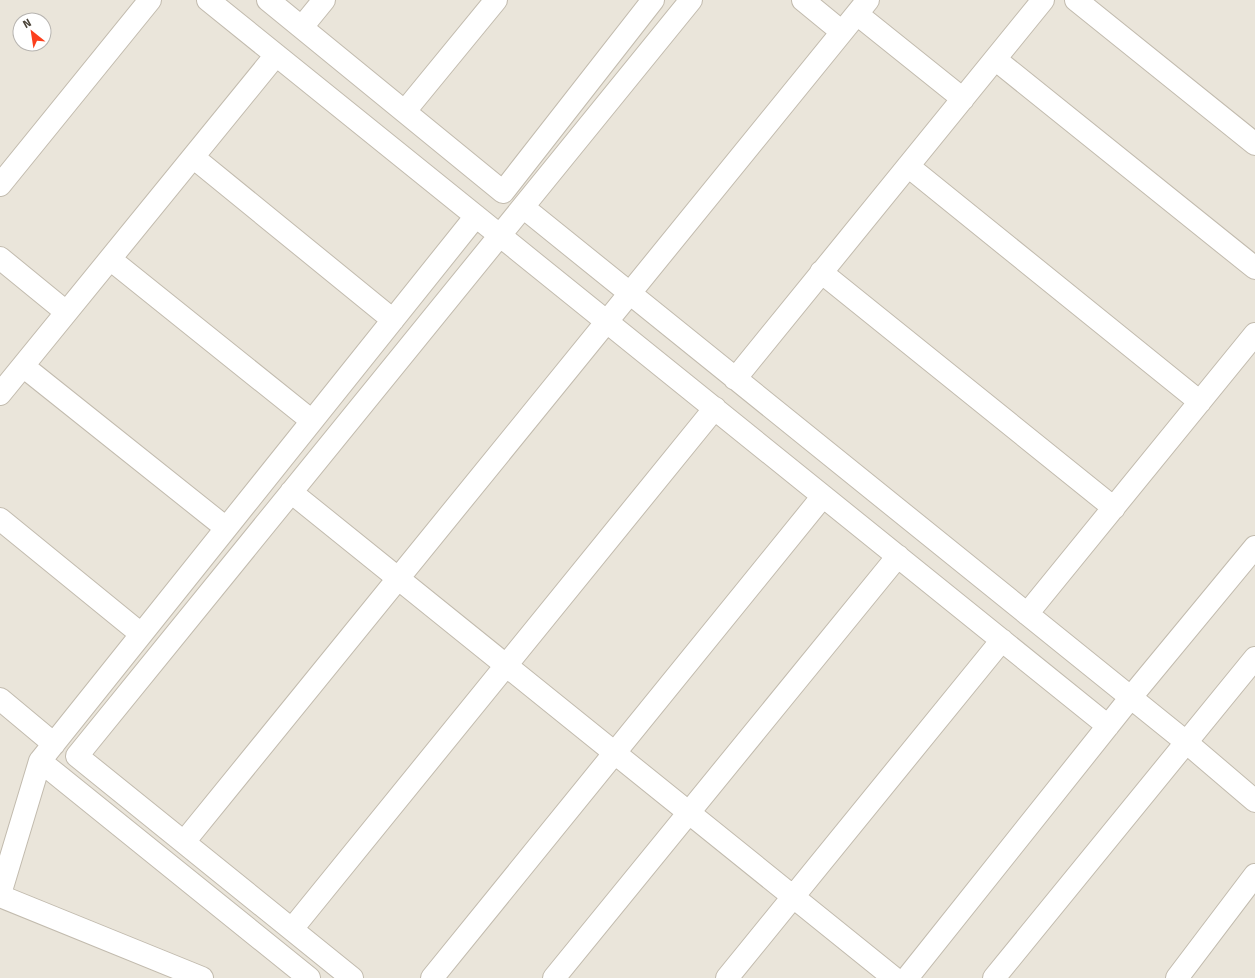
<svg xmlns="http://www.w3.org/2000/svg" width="1255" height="978" font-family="'Fira Sans',sans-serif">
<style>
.residential{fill:#eae5da;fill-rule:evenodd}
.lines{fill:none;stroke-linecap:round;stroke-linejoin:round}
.minor-casing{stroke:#c2bbae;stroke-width:24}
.minor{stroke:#fff;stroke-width:22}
</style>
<rect width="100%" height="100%" fill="#f6f3ec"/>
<path class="residential" d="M0,0H1255V978H0ZM20,20H44V44H20Z"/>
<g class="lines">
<defs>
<path id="minor" d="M208,0L1108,726
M268,0L503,192L653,0
M803,0L842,32
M1076,0L1255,144
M857,14L963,99
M302,27L324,0
M995,59L1255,268
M405,111L496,0
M193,157L393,320
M908,166L1200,402
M0,185L150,0
M523,207L1186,742L1255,801
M0,258L66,312
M110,259L312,421
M821,272L1114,508
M23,366L226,528
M735,379L1043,0
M0,394L276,55
M291,492L894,978
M0,519L141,634
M1027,614L1255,334
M0,699L54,744
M40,761L309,978
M184,842L868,0
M0,894L40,761L476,216
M0,896L202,978
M292,929L715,408
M352,978L77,756L691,0
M432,978L823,496
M554,978L898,556
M727,978L1002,640
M907,978L1131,697L1255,547
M994,978L1255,658
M1177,978L1255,875"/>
</defs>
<use href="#minor" class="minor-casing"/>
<use href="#minor" class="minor"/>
</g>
<g transform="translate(32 32) rotate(330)"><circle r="19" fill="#ffffff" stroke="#b7b4b0"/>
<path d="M0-3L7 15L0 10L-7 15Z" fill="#fc3f1d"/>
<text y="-6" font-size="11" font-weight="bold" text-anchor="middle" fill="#4b4439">N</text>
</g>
</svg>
